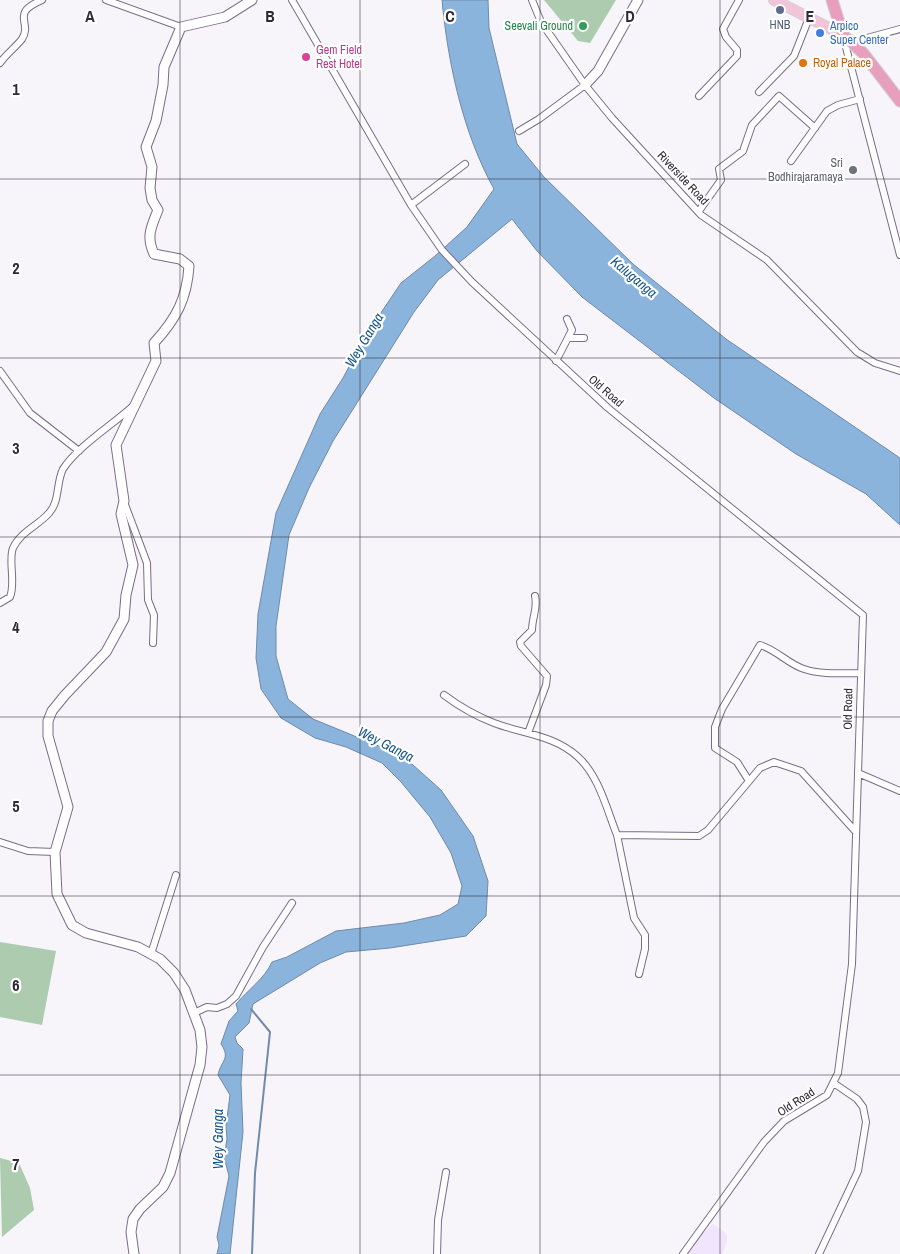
<svg xmlns="http://www.w3.org/2000/svg" width="900" height="1254" font-family="'Archivo Narrow',sans-serif">
<style>
.built{fill:#f1e5fd}
.green{fill:#accbaf}
.water{fill:#8bb4dd;stroke:#6f8aab}
.lines{fill:none;stroke-linecap:round;stroke-linejoin:round}
.stream{stroke:#6f8aab;stroke-width:2}
.street-casing{stroke:#7b6c89;stroke-width:8}
.secondary-casing{stroke:#7b6c89;stroke-width:11}
.primary-casing{stroke:#d1d0d3;stroke-width:12}
.highway-casing{stroke:#d1d0d3;stroke-width:13}
.street{stroke:#fff;stroke-width:6}
.secondary{stroke:#fff;stroke-width:9}
.primary{stroke:#f1c5d7;stroke-width:10}
.highway{stroke:#e89ebd;stroke-width:11}
.grid{fill:none;stroke:#2f2935;stroke-width:1;stroke-opacity:0.55}
.service-dot{fill:#5c6f8a;stroke:#fff;stroke-width:2}
.leisure-dot{fill:#2e9e5b;stroke:#fff;stroke-width:2}
.shop-dot{fill:#3f7fe0;stroke:#fff;stroke-width:2}
.hotel-dot{fill:#d1479c;stroke:#fff;stroke-width:2}
.food-dot{fill:#e8710a;stroke:#fff;stroke-width:2}
.worship-dot{fill:#6b7280;stroke:#fff;stroke-width:2}
.labels{text-anchor:middle;stroke-width:4.5;stroke-linejoin:round;paint-order:stroke}
.service-label{font-size:12px;fill:#4e5e75;stroke:#fff}
.leisure-label{font-size:12px;fill:#27864d;stroke:#fff;text-anchor:end}
.shop-label{font-size:12px;fill:#366cbe;stroke:#fff;text-anchor:start}
.hotel-label{font-size:12px;fill:#b23c85;stroke:#fff;text-anchor:start}
.food-label{font-size:12px;fill:#c56008;stroke:#fff;text-anchor:start}
.worship-label{font-size:12px;fill:#5b616d;stroke:#fff;text-anchor:end}
.street-label{font-size:12px;fill:#2f2935;stroke:#fff}
.water-label{font-size:14px;font-style:italic;fill:#195588;stroke:#fff}
.grid-label{font-size:16px;text-anchor:middle;font-weight:bold;fill:#2f2935;stroke:#fff;stroke-width:4.5;stroke-linejoin:round;paint-order:stroke}
</style>
<rect width="100%" height="100%" fill="#f7f4fa"/>
<path class="built" d="M713,1224L725,1232L727,1236V1242L722,1254H685L696,1239Z"/>
<path class="green" d="M544,0H616L590,43L578,41Z
M0,942L56,951L42,1025L0,1017Z
M0,1158L19,1163L30,1188L34,1210L2,1237Z"/>
<path class="water" d="M442,0H488L489,28L517,144L544,177L633,264L726,339L900,458V525L866,494L796,454L714,398L582,297L537,251L512,219L438,280L414,312L333,441L309,488L289,535L276,626V656L288,699L313,719L403,756L441,790L473,836L488,881L486,916L466,936L390,948L346,952L320,963L253,1004L249,1023L235,1037L237,1043L243,1049L241,1083L243,1132L230,1254H217L219,1245L217,1237L229,1176L224,1157L227,1139L226,1126L230,1095L218,1075C221,1060 231,1059 221,1044L229,1021L238,1011L236,1004C248,990 265,978 272,962L287,957L336,931L404,923L440,915L458,904L462,886L451,853L430,817L401,782L382,763L346,747L315,738L281,718L261,689L256,658L258,614L276,513L320,414L343,378L366,335L401,283L435,256L467,227L494,189C463,133 448,64 442,0Z"/>
<g class="lines">
<path class="stream" d="M251,1009L270,1032L255,1173L252,1254"/>
<defs>
<path id="street" d="M106,0L181,27
M292,0L411,205L442,250L472,282L608,408L863,615L852,964L838,1073L827,1095L784,1121L764,1142L683,1254
M532,0L541,22L585,85L612,118L701,215L767,260L857,352L875,363L900,371
M843,36L900,255
M857,48L867,38L900,29
M0,63C6,54 16,47 22,39C33,22 9,14 42,0
M759,92L794,56L809,18
M699,96L737,56V50L726,37L723,29L739,0
M519,131L539,119L585,85
M791,161L827,111L838,105L860,99
M411,205L465,164
M699,211L721,180L719,169L743,151L752,125L779,96L815,128
M569,338H584
M556,361L572,330L567,319
M0,371L30,413L79,451
M124,502L147,563L148,600L154,615L153,643
M0,603L10,597C16,582 8,561 13,548C20,532 39,525 49,513C60,501 56,483 63,469C77,447 112,425 132,407
M444,695C460,707 476,716 494,723C523,734 554,735 578,757C599,776 607,810 617,835L699,836L708,830L760,768L774,762L801,771L856,832
M528,733L546,685L547,676L521,646L520,642L532,630C532,618 538,608 535,596
M858,773L900,791
M749,781L737,762L715,748V727L722,709L760,645C777,650 788,664 804,669C822,675 841,673 859,673
M617,835L634,918L645,935V949L639,974
M0,842L28,851L55,852
M151,954L176,875
M194,1013L207,1007L217,1008L227,1004L236,996L263,947L292,903
M437,1254L438,1220L446,1172
M819,1254L858,1171L866,1122L863,1107L857,1099L835,1084"/>
<path id="secondary" d="M585,85L598,71L638,0
M134,1254L131,1232L133,1219L140,1209L163,1187L170,1173L200,1065L202,1047L200,1030L185,990L174,973L160,959L138,947L86,933L72,925L57,894L55,852L68,807L48,736V721L52,711L65,695L106,652L124,619L126,595L133,565L121,514L124,501L116,445L156,361L154,343C176,319 187,299 189,266L180,259L154,254C146,237 151,227 158,210L152,200L150,188L152,167L146,147L156,121L163,85L164,67L181,27L225,17L252,0"/>
<path id="primary" d="M774,0L843,35"/>
<path id="highway" d="M832,0L843,35L863,53L900,101"/>
</defs>
<use href="#street" class="street-casing"/>
<use href="#secondary" class="secondary-casing"/>
<use href="#primary" class="primary-casing"/>
<use href="#highway" class="highway-casing"/>
<use href="#street" class="street"/>
<use href="#secondary" class="secondary"/>
<use href="#primary" class="primary"/>
<use href="#highway" class="highway"/>
</g>
<path class="grid" d="M180,0V1254M360,0V1254M540,0V1254M720,0V1254M0,179H900M0,358H900M0,537H900M0,717H900M0,896H900M0,1075H900"/>
<circle class="service-dot" cx="780" cy="10" r="5"/>
<circle class="leisure-dot" cx="583" cy="26" r="5"/>
<circle class="shop-dot" cx="820" cy="33" r="5"/>
<circle class="hotel-dot" cx="306" cy="57" r="5"/>
<circle class="food-dot" cx="803" cy="63" r="5"/>
<circle class="worship-dot" cx="853" cy="170" r="5"/>
<g class="labels">
<g class="service-label">
<text x="780" y="29">HNB</text>
</g>
<g class="leisure-label">
<text x="573" y="30">Seevali Ground</text>
</g>
<g class="shop-label">
<text x="830" y="30">Arpico<tspan x="830" dy="14">Super Center</tspan></text>
</g>
<g class="hotel-label">
<text x="316" y="54">Gem Field<tspan x="316" dy="14">Rest Hotel</tspan></text>
</g>
<g class="food-label">
<text x="813" y="67">Royal Palace</text>
</g>
<g class="worship-label">
<text x="843" y="167">Sri<tspan x="843" dy="14">Bodhirajaramaya</tspan></text>
</g>
<g class="street-label">
<text transform="translate(683 178) rotate(47)" y="4">Riverside Road</text>
<text transform="translate(606 391) rotate(41)" y="4">Old Road</text>
<text transform="translate(848 709) rotate(-89)" y="4">Old Road</text>
<text transform="translate(796 1102) rotate(-33)" y="4">Old Road</text>
</g>
<g class="water-label">
<text transform="translate(634 277) rotate(40)" y="5">Kaluganga</text>
<text transform="translate(364 340) rotate(-59)" y="5">Wey Ganga</text>
<text transform="translate(386 744) rotate(27)" y="5">Wey Ganga</text>
<text transform="translate(218 1139) rotate(-90)" y="5">Wey Ganga</text>
</g>
</g>
<g class="grid-label">
<text x="90" y="22">A</text>
<text x="270" y="22">B</text>
<text x="450" y="22">C</text>
<text x="630" y="22">D</text>
<text x="810" y="22">E</text>
<text x="16" y="95">1</text>
<text x="16" y="274">2</text>
<text x="16" y="454">3</text>
<text x="16" y="633">4</text>
<text x="16" y="812">5</text>
<text x="16" y="991">6</text>
<text x="16" y="1170">7</text>
</g>
</svg>
